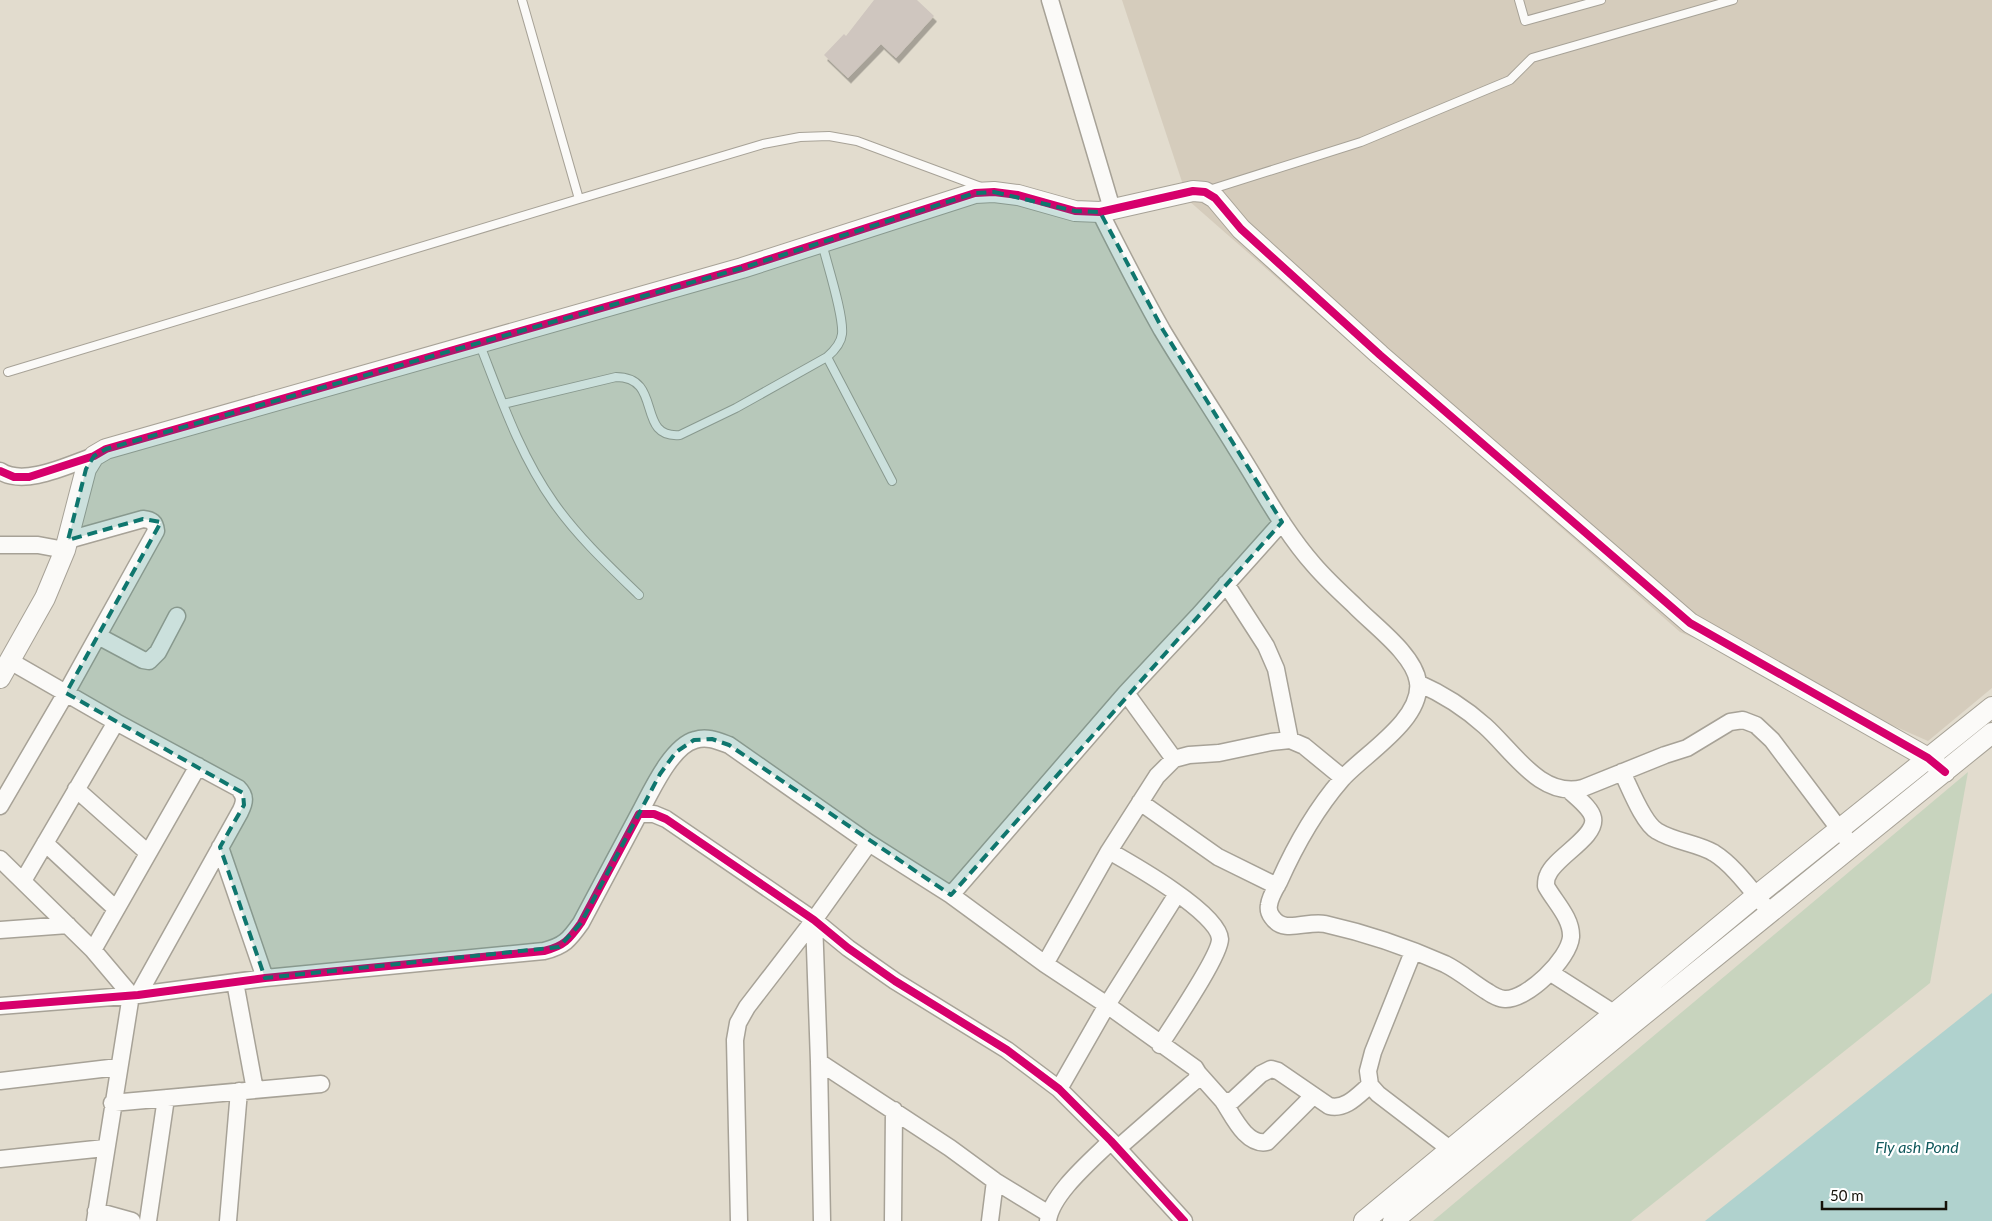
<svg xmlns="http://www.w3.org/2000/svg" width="1992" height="1221" font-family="Lato,sans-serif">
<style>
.industrial{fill:#d5ccbc}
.green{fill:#c8d4be}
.water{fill:#b0d2ce}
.building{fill:#cfc6bf;filter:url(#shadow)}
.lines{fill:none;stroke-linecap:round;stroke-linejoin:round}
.service-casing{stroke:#a7a297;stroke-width:10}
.minor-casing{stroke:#a7a297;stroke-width:19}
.tertiary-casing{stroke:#a7a297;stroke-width:22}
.service{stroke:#fbfaf8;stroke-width:8}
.minor{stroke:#fbfaf8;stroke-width:16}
.tertiary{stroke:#fbfaf8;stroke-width:20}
.cycleway-casing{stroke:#fff;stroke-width:11}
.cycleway{stroke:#d6006c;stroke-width:8}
.marked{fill:#0f766e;fill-opacity:0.2;stroke:#0f766e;stroke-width:4;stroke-dasharray:10 6;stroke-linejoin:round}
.labels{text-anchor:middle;stroke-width:4.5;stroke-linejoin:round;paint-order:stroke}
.water-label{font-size:16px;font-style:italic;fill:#11595c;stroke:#fff}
</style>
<defs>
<filter id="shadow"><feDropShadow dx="3" dy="5.5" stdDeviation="0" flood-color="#0004"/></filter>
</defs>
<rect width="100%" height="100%" fill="#e2dcce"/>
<path class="industrial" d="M1122,0H1992V688L1928,741L1680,632L1188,200Z"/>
<path class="green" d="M1968,772L1930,983L1631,1221H1433Z"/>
<path class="water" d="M1992,993V1221H1705Z"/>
<path class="building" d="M874,0H917L934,16L896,58L881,44L848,78L824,55L844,34L846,36Z"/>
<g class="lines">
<defs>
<path id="service" d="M522,0L579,199
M1519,0L1525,21L1601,0
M1209,190L1361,142L1510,80L1532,58L1733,0
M480,345C501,399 520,455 554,503C578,537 609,566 639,595
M827,357L892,481
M8,372L579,199L763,144L800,137L829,136L857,141L981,187
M503,404L616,377C664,377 635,439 680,435L736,408L827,357C834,351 841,344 842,334C844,315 827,264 822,243"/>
<path id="minor" d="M1050,0L1112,209
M1100,212C1120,252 1140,291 1162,330C1186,370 1212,409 1236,448C1261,487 1283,530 1314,565C1326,579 1340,592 1354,605C1373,625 1414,654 1418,682C1423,720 1363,755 1342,779C1316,809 1295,846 1279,882C1275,889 1270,897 1269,905C1268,910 1269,913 1272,917C1284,935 1307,920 1325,924C1365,933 1407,947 1445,964C1461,972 1473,983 1488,992C1492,995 1500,999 1505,999C1527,1000 1569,959 1571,937C1572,918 1554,901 1546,886C1546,883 1546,878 1548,875C1555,857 1597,837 1593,818C1591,808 1577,798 1570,791
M0,471C24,487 68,465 94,456
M0,545H38L65,550
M1226,584L1266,646L1276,669L1290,740
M98,636L143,660L149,661L158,652L177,616
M10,661L116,722L238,788C246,796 245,802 240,812L138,995
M1418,683C1443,694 1465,708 1485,726C1513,751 1541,799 1583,788L1665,755L1687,748L1730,722L1743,720L1756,725L1772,740L1852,846
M1126,693L1174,759
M1622,772C1630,788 1643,823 1657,831C1675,842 1697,843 1714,853C1735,866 1754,894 1770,912
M76,789L148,853
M1140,802L1218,857L1277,886
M0,806L66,693L156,531C155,522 152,520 143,519L68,540
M639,814C650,794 671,746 695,740C707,736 718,741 729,745L869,843L951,895L1045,964L1107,1005L1195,1068L1198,1073L1196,1080L1190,1085L1118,1148
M45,843L116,909
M220,847L265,978
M1109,851C1132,864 1219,913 1220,939C1220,956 1172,1026 1160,1045
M0,859L93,950L131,995L95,1221
M23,881L116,722
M951,895L1126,693L1198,616L1282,522
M814,920L819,1062L822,1221
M0,930L68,925
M93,950L198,766
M1413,952L1373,1052L1368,1071L1370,1085L1378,1094L1459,1156
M1045,964L1109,851L1157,776L1174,759L1189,755L1219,753L1271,742L1290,740L1304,746L1343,778
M1551,973L1623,1019
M235,982L255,1090
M0,1006L138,995L265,978L544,951C564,946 569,940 581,923L639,814H654L666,819L814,920L848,948L895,981L1007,1050L1059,1089L1111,1141L1184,1221
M819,1062L950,1148L995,1181L1049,1214
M1198,1073L1223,1101H1232L1261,1074L1271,1069L1278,1071L1329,1106C1346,1110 1358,1095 1370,1085
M0,1081L118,1067
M1059,1089L1107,1005L1177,894
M1223,1101C1233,1116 1246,1146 1267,1142L1313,1096
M112,1103L321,1084
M0,1159L105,1148
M96,1211L132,1221
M148,1221L166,1098
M228,1221L239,1091
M739,1221L735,1040L738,1023L747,1007L814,920L869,843
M893,1221L894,1110
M990,1221L995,1181
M1048,1221C1051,1194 1092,1160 1111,1141"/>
<path id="tertiary" d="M0,678L45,598L65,550L86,469L94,456L106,449L742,268L975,193L994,192L1018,195L1075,211L1100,212L1193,191L1205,192L1215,198L1241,229L1380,355L1690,623L1928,758L1945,772
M1364,1221L1756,896L1992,707
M1393,1221L1631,1025L1992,733"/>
</defs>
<use href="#service" class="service-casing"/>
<use href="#minor" class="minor-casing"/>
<use href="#tertiary" class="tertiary-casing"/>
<use href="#service" class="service"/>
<use href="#minor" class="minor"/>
<use href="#tertiary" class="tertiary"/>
<defs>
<path id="cycleway" d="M0,471L14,477H29L94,456L106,449L742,268L975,193L994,192L1018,195L1075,211L1100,212L1193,191L1205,192L1215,198L1241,229L1380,355L1690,623L1928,758L1945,772
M0,1006L138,995L265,978L544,951C564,946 569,940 581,923L639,814H654L666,819L814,920L848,948L895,981L1007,1050L1059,1089L1111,1141L1184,1221"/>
</defs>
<use href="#cycleway" class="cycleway-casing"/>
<use href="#cycleway" class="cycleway"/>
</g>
<path class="marked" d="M994,192L1075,211L1100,212L1163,330L1282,522L951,895L729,745L712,739L694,740L676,752L660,774L581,923L559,947L265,978L220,847L244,805L243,793L66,693L161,522L143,519L68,540L86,469L94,456L106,449L742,268L975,193Z"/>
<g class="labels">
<g class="water-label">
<text x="1917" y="1153">Fly ash Pond</text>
</g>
</g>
<path d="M1822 1201v8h124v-8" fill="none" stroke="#151209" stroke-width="2.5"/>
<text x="1830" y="1201" font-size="15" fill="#151209" stroke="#ffffff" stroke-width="4" paint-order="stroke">50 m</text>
</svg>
